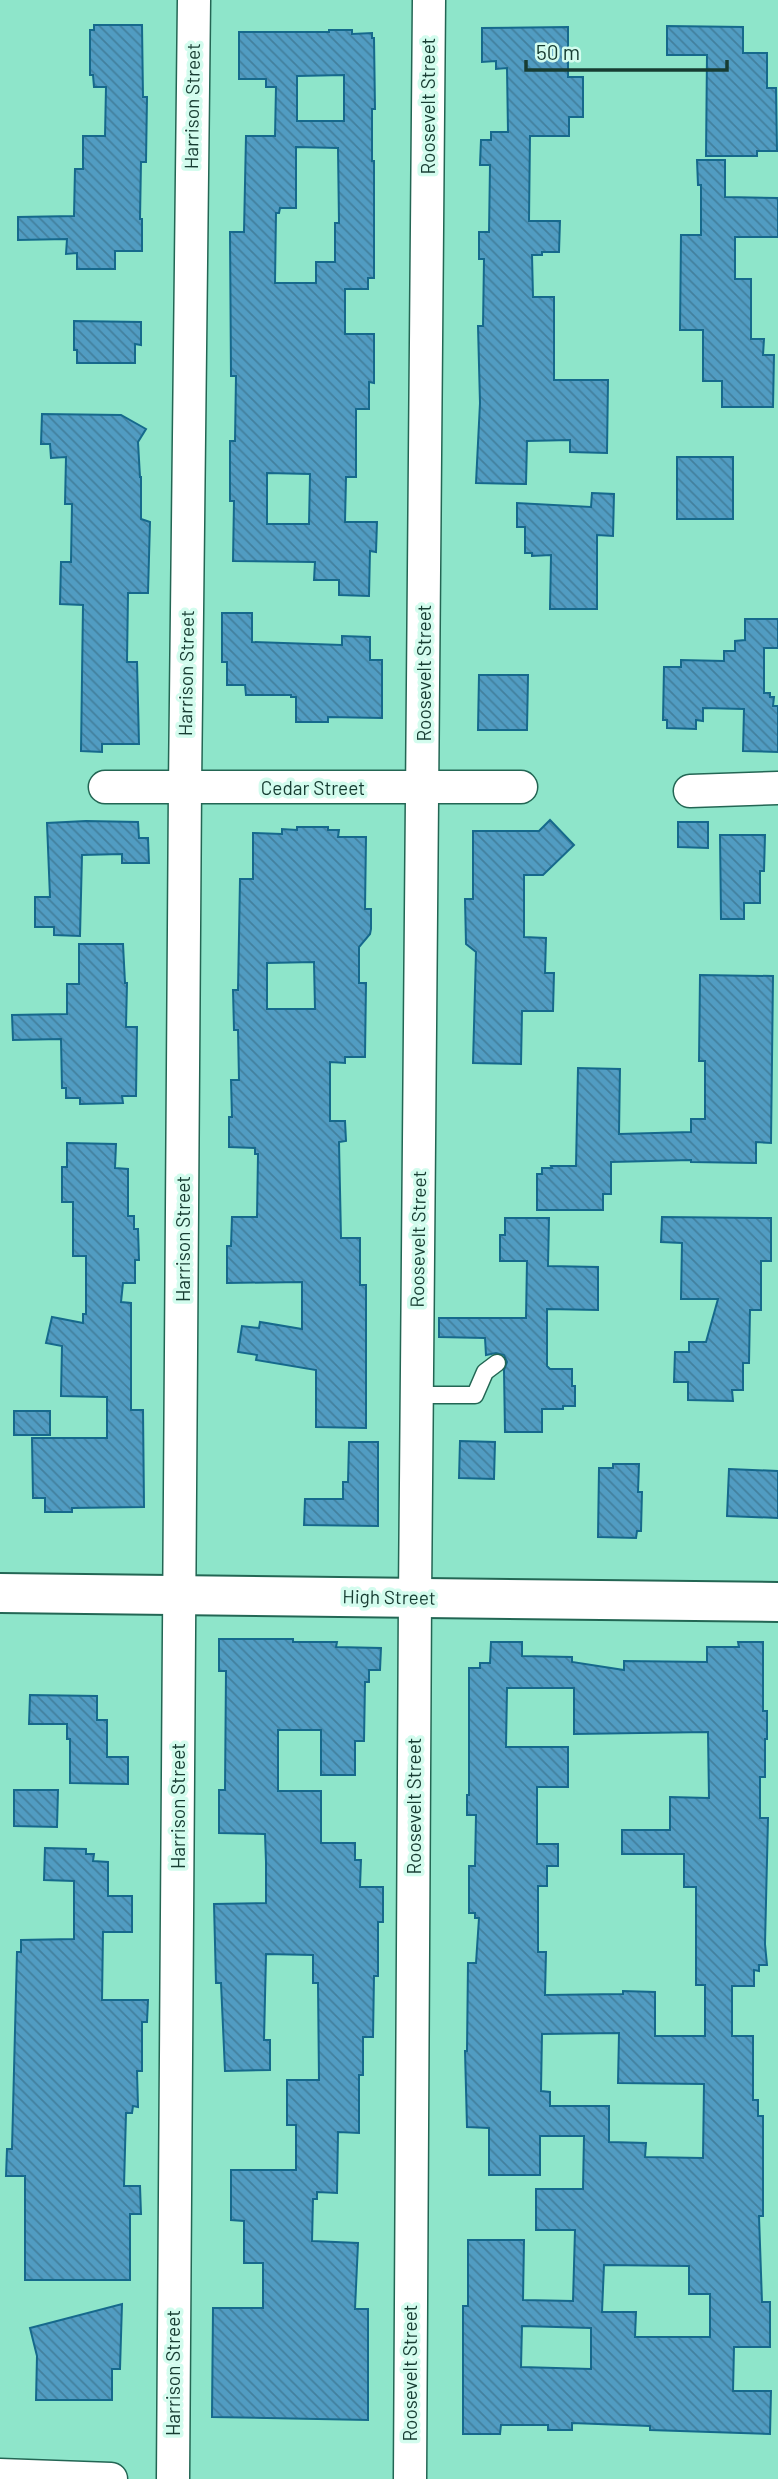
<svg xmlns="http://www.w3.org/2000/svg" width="778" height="2479" font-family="Barlow,sans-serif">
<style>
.building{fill:url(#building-back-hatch);stroke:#16698c;stroke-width:2;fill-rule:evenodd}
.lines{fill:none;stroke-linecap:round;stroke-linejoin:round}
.service-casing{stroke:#236654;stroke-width:19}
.minor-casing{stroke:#236654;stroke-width:35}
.tertiary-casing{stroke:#236654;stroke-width:42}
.service{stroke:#fff;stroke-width:16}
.minor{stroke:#fff;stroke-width:32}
.tertiary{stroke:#fff;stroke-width:38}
.labels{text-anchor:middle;stroke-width:7;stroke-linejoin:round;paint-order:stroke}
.street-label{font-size:19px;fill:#173c32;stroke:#d3fcee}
</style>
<defs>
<pattern id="building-back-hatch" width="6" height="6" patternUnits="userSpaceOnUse" patternTransform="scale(1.75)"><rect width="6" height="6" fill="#519cc2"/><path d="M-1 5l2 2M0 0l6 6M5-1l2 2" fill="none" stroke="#42809e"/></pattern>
</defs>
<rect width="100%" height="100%" fill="#8ee5ca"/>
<path class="building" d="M94,25H142L143,97H147L146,162H141L140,219H142V251H115V269H77V253L66,254L67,239L18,240V217L74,216L75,169H83V136H105L106,87H94L93,75H90V30H94Z
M667,26L743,27V53H767V88H776L777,151H757V156H706L707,55H667Z
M568,27V77H583V117H569V136H530L529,221H560L559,252H542V255H532L533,297H554V380H608L607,453L570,452V440L527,441L526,484L476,483L480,403L478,326H483L484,259H479V232H489L490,165H480L481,140H491V132H508L507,68L496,69V61L482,62V28Z
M329,30H352V34L372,33V38H374L375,109H372V161H374V278H368V289H345V334H374V383L369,382V409H356V477H346L345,522H377L376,552L370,551L369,596L339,595V580H314L315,562L233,561L234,501H230V441H235L236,376H231L230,232H244L246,136H275L276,87H266V79H239V32H329ZM344,75V121H297V76ZM296,147L338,148L339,223H335V262H316V283H275L276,213H279L280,208H296ZM267,473L310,474L309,524H267Z
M697,160H725V197L778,198V237H735V279H751V339H764L763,355H774L773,407H722V381H703V330H680L681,235H701V185H698Z
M74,321L141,322V345L135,344V363H77V350H74Z
M42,414L121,415L146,429L138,442L140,477H141V519L150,522L148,593H128L127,662H137L139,744H102V752L81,751L83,605L60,604L61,562H71L72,504H65L66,457L51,458L50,444H41Z
M677,457H733V519H677Z
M592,493L614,494L613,536L597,535V609H550L551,555L532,556V553H525V527H517V503L591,507Z
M222,613H252V642L342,645V636L370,637V660H382V718L328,717V722H296V697H291V695H246L245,685H227V662H222Z
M745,619H778V648H764V693H770V697H774L773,706H778V752L743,751L744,709L703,708V721L696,720V729L667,728V720H663L664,667H681V660L724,661V651H735V641L745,640Z
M479,675H528L527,730H478Z
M550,820L574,845L543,875H524V937L546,938L545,973H554L553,1011H522L521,1064L473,1063L476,952L466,944L465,899H473V831H539Z
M86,821L138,822L139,838H148L149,863H122V854L82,855L80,936L54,935V927H35V897H50L47,823Z
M678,822H708V848L678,847Z
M297,827H328V830H339L338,837H366L365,909H371V929L370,934L359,947V983H366L365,1057H345V1063L330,1062V1121H345L346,1141L339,1142L341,1238H360V1285H366V1428L316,1427V1370L256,1360L257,1355L238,1352L242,1326L259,1328L260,1322L302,1329V1282L227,1283V1246H231L232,1217H257L258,1154H255V1148L229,1147V1117H232L231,1080H239L238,1030H234L233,990H238L240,879H253V833L282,834V829L297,830ZM314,962L315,1009H267V963Z
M720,835H765L764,871H760V903H744V919H721Z
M79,944H123L125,983H127L126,1027H137L136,1096H122L123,1103L80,1104V1098H66V1088H62L61,1039L13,1040L12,1015L67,1014V984H79Z
M700,975L773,976L771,1143L756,1142V1163L691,1162V1160L611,1162V1194H603V1210H537V1174H542V1168H552L551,1166H576L578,1068L620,1069L619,1134L691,1132V1119H705V1061H699Z
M67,1143L116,1144L115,1168L128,1169V1216H134V1229H138L139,1260H135V1283H123L121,1302L131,1303V1410H143L144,1507L72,1508V1512H45V1498H33L32,1438H107V1397L61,1396L62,1346L46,1343L52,1317L83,1323V1314H86V1256H73V1202H62V1167H67Z
M662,1217L771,1218V1261H761V1310H750L749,1363H743V1390H732L733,1401L688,1400V1382H674L675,1352H689V1342H706L718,1299H681L682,1243L661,1242Z
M505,1218H549L548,1266L598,1267V1310L547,1309V1366L550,1369H572V1386H575V1406H563V1409H542V1432H505L504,1370L507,1362L504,1355L496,1353L486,1355L485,1338L439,1337V1318H526L527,1261H500V1235H505Z
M14,1411H50V1435H14Z
M460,1441L495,1442L494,1479L459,1478Z
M349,1442H378V1526L304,1525L305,1499H343V1482H348Z
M613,1464H639L638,1492H642L641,1531H637L636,1538L598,1537L599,1468H613Z
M729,1469L778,1471V1518L727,1516Z
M219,1639H293V1642H337L336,1647L381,1648L380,1670H369V1682H365L364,1741H355V1775H321V1730H278V1791H321V1843H355V1860H361L360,1887H383V1922H378V1976H374L373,2037H363V2075H359V2133L338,2132L337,2193L317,2192V2199H313L312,2241L358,2243L355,2309H368V2420L212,2417L213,2308H263V2263H244V2221L231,2220V2170H296V2125H287V2080H319L318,1983H313V1955L266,1954L264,2040H270V2070L225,2071L221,1983H216L214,1904L266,1903V1862L265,1834L219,1833V1790H225L226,1671H219Z
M491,1642H522V1656L572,1657V1662L624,1670V1661L707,1662V1647H739L738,1642H763V1711H767V1739H765V1777H760V1818H768L765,1944L767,1965H759V1971L754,1970V1986H732V2036H753V2100H758V2116H763V2216H759L762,2302H770V2347H734L733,2391H771L770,2434L650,2430V2426L572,2423V2430H548V2425H501L500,2434H463V2306H468V2240H524L523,2300L573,2301L575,2230H536V2189H583L584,2136H540V2175H489V2128L467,2127L465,2051H467L468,1963H476L479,1918H475V1913H469V1866H475L476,1815H467V1795H469V1668H480V1663H490ZM507,1688H574V1734L708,1732L709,1798L670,1797V1830H622V1854H684V1887H696V1985H705V2036H655V1992L623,1991V1994L545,1995L546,1952H538V1886H547V1866H558V1844H537V1787H568V1747H506ZM619,2033L618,2083L704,2084L703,2158L645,2157L646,2143L609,2142V2106H550V2092L541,2091L542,2034ZM604,2265L689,2266V2294H710V2337H635L636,2312H602ZM522,2326L591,2328V2369L521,2367Z
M30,1695L97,1696V1720H107V1757H128V1784L70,1783V1739H67V1724H29Z
M14,1790H58L57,1827L14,1826Z
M45,1848L86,1849V1854H94L93,1861L108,1862V1896H132V1932H103L102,2000H148L147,2022H142V2071H137L138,2107L133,2106L132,2113H126L124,2186H140L141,2214H130V2280H25V2176H6L7,2149H12L17,1952H21V1940L74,1939V1881L44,1880Z
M122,2304L120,2369H112V2400H36L37,2356L30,2328Z"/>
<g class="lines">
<defs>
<path id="service" d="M417,1395H475L485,1372L497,1363"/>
<path id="minor" d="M105,787H521
M690,791L778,788
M0,2475L111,2479
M173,2479L185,787L194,0
M410,2479L415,1598L429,0"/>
<path id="tertiary" d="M0,1593L778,1602"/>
</defs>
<use href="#service" class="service-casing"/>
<use href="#minor" class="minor-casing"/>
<use href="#tertiary" class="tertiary-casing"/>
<use href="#service" class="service"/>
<use href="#minor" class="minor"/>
<use href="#tertiary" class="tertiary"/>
</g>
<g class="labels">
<g class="street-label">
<text transform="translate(192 106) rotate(-89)" y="7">Harrison Street</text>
<text transform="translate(428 106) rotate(-90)" y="7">Roosevelt Street</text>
<text transform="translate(186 673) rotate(-89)" y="7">Harrison Street</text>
<text transform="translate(424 673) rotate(-90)" y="7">Roosevelt Street</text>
<text x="313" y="795">Cedar Street</text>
<text transform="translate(183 1239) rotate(-90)" y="7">Harrison Street</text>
<text transform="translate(418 1239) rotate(-89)" y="7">Roosevelt Street</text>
<text transform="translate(389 1597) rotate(1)" y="7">High Street</text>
<text transform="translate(178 1806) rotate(-90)" y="7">Harrison Street</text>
<text transform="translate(414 1806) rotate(-90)" y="7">Roosevelt Street</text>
<text transform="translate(173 2373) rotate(-90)" y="7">Harrison Street</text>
<text transform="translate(410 2373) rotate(-90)" y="7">Roosevelt Street</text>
</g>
</g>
<path d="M526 60v10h201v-10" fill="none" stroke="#173c32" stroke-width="3.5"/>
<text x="536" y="60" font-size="21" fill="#173c32" stroke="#d3fcee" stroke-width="5" paint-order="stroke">50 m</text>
</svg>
